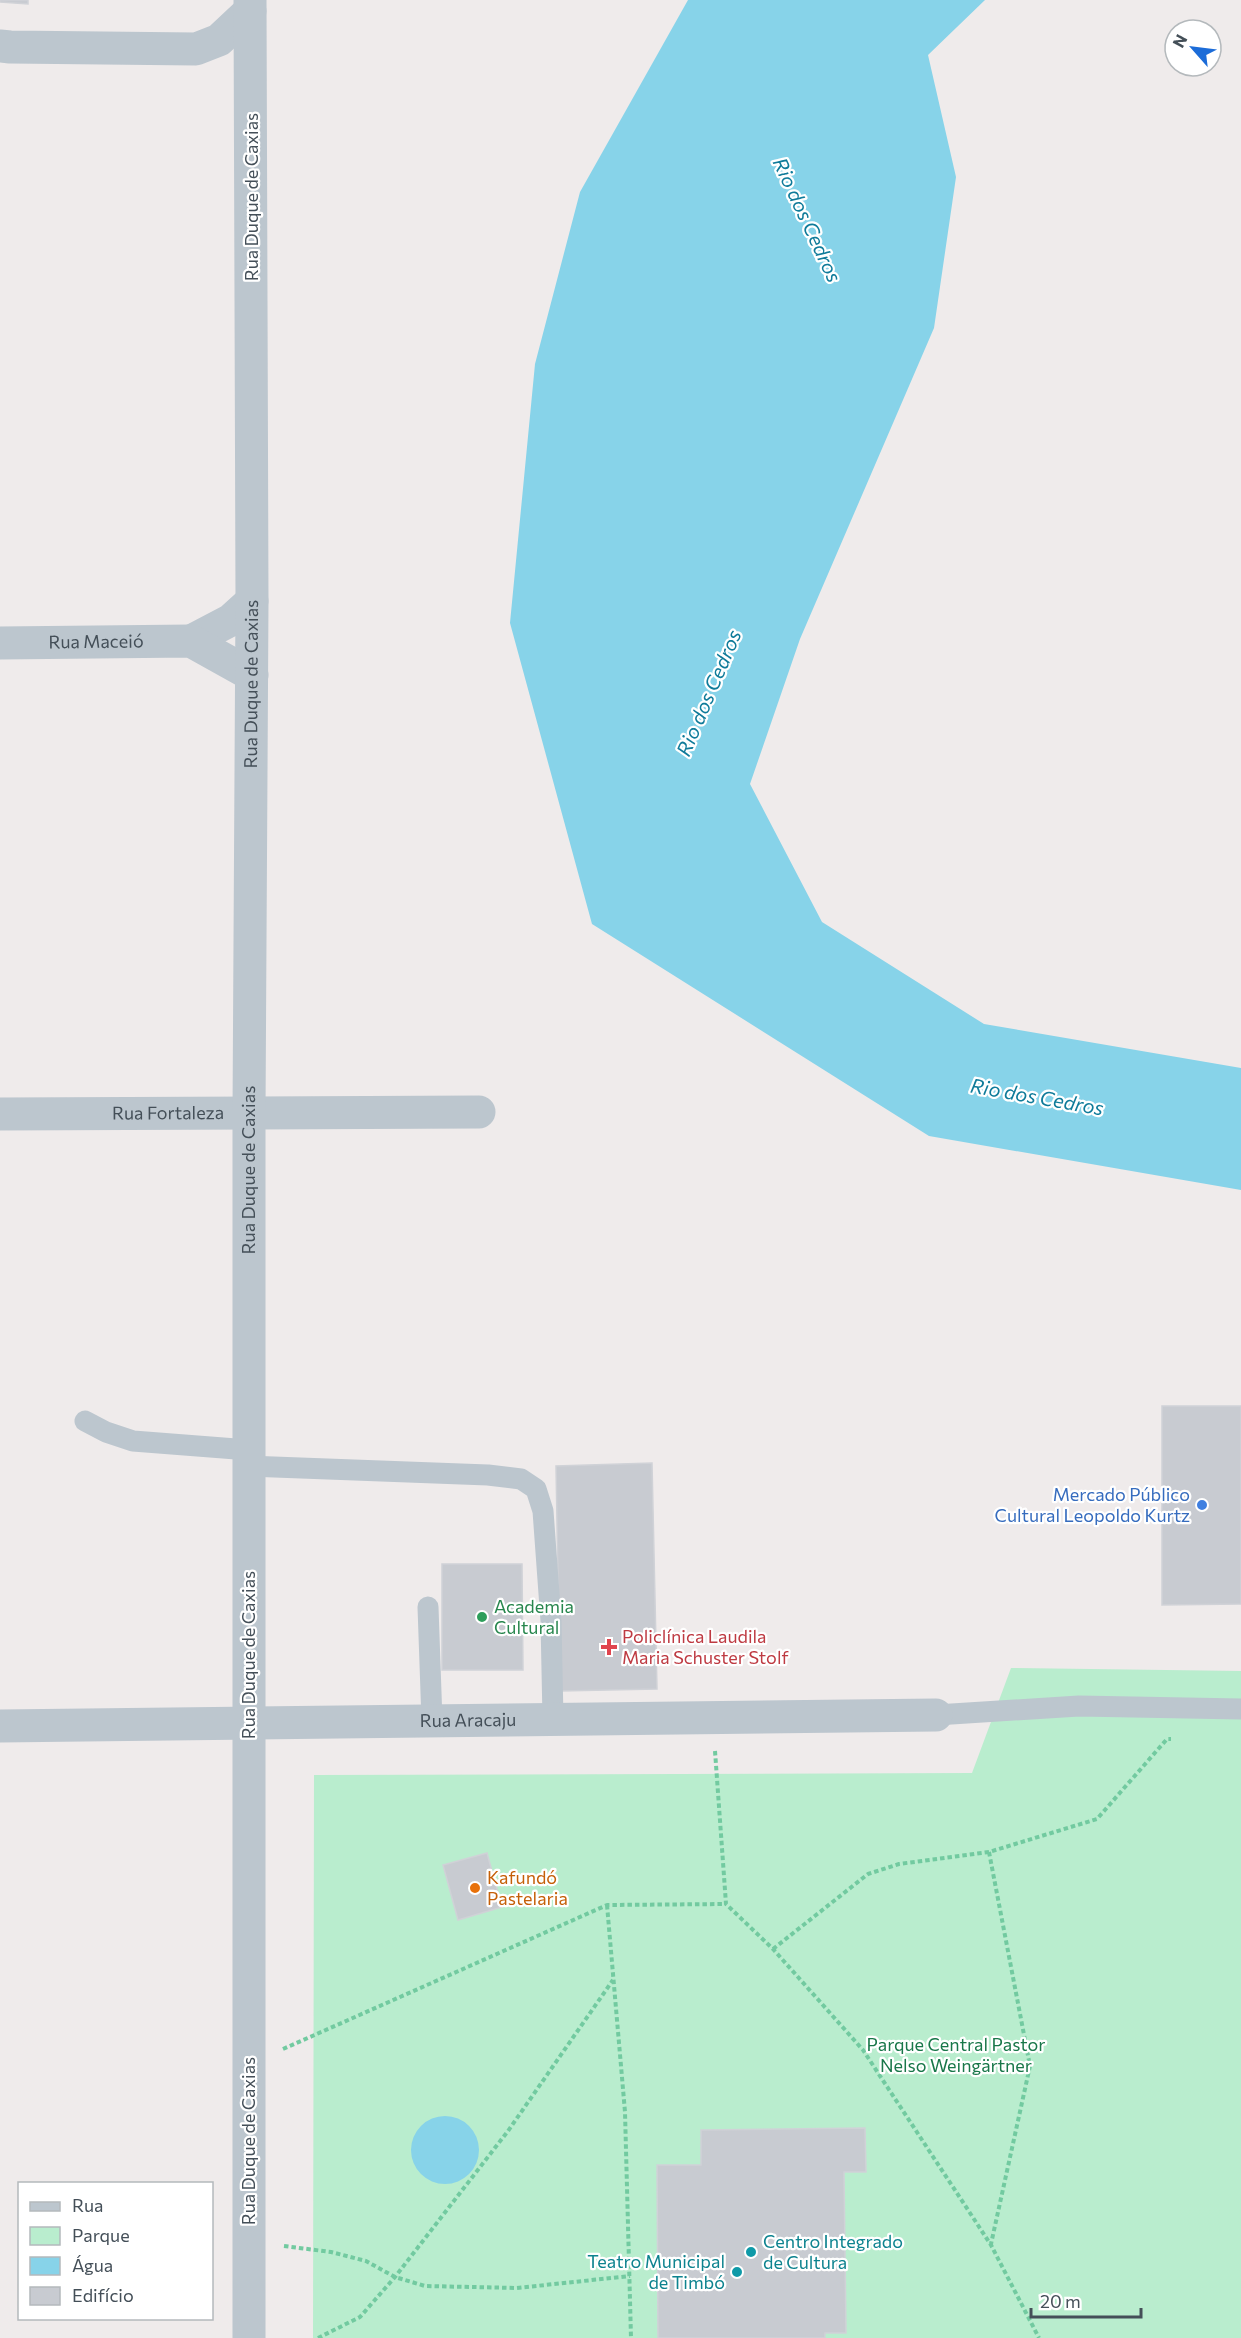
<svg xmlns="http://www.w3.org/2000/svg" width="1241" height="2338" font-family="Commissioner,sans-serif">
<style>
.green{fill:#b9edce}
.water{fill:#87d3e9}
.building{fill:#c8cbd1;stroke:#d0d2d7;stroke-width:1.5}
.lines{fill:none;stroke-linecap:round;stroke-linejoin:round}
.path{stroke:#72caa0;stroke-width:4;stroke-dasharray:4.5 3;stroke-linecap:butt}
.lane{stroke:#bcc6ce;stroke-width:21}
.street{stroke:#bcc6ce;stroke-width:33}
.shop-dot{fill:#3f7fe0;stroke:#fff;stroke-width:2}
.leisure-dot{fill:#2e9e5b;stroke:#fff;stroke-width:2}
.health-dot{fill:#e0444e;stroke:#fff;stroke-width:2}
.food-dot{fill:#e8710a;stroke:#fff;stroke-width:2}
.culture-dot{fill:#0f9aa8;stroke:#fff;stroke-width:2}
.labels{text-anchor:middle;stroke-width:4.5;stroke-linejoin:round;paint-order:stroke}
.street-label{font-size:18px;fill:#444f58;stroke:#fff}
.shop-label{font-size:18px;fill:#366cbe;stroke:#fff;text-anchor:end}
.leisure-label{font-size:18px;fill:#27864d;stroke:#fff;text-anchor:start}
.health-label{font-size:18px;fill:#be3a42;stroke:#fff;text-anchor:start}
.food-label{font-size:18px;fill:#c56008;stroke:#fff;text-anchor:start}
.park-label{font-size:18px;fill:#187749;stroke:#fff}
.culture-label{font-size:18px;fill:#0d838f;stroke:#fff;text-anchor:start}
.water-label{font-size:20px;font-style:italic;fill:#0f7b9a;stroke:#fff}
</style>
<rect width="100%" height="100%" fill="#efebeb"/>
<path class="green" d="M1011,1668L1241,1671V2338H313L314,1775L972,1773Z"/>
<path class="water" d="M688,0H985L928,55L956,177L934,328L800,639L750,784L822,922L984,1024L1241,1068V1190L929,1136L592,924L510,623L535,364L580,192Z
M411 2150a34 34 0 1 1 68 0a34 34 0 1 1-68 0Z"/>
<path class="building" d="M0,0H28V4L0,2Z
M1162,1406H1241V1604L1162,1605Z
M652,1463L657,1689L560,1691L556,1466Z
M442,1564H522L523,1670H442Z
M487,1853L502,1907L458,1920L443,1865Z
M865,2128L866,2172H844L846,2333H825V2338H658L657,2165H701V2130Z"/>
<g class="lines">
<path class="path" d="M715,1751L726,1904L773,1949L863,2050L991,2245L1039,2338
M989,1852L1030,2066L991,2244
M607,1905L625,2112L631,2338
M773,1949L868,1874L899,1864L989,1852L1097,1819L1167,1739H1171
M283,2049L607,1905L726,1904
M284,2246L331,2252L366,2261L395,2277L425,2286L517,2288L630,2276
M318,2338L360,2317L395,2277L508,2131L613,1980"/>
<path class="lane" d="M85,1421L106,1432L133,1441L249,1450
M249,1466L488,1475L521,1479L536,1489L543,1511L551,1621L553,1719
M428,1607L432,1721
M936,1715L1079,1706L1241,1709"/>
<g class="street">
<path d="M0,46L10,47L196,49L219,40L250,11"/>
<path d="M191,641L231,620L252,601"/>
<path id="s1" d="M0,643L191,641L252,675"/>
<path id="s2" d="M0,1114L479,1112"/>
<path id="s3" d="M0,1726L936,1715"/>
<path id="s4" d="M249,2338V1112L252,601L250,0"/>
</g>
</g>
<circle class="shop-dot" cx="1202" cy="1505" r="6"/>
<circle class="leisure-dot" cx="482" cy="1617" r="6"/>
<path class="health-dot" d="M606 1638h6v6h6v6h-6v6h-6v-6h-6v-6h6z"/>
<circle class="food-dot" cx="475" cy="1888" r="6"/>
<g class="culture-dot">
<circle cx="751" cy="2252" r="6"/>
<circle cx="737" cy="2272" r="6"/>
</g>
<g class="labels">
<g class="street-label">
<text transform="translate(252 197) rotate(-90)" y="6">Rua Duque de Caxias</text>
<text dy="6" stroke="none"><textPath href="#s1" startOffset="96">Rua Maceió</textPath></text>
<text dy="6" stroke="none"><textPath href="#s4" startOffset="1654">Rua Duque de Caxias</textPath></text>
<text dy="6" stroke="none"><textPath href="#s2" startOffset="168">Rua Fortaleza</textPath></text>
<text dy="6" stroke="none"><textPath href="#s4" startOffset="1168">Rua Duque de Caxias</textPath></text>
<text transform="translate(249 1655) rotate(-90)" y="6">Rua Duque de Caxias</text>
<text dy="6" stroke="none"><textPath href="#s3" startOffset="468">Rua Aracaju</textPath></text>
<text transform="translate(249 2141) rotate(-90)" y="6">Rua Duque de Caxias</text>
</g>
<g class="shop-label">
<text x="1190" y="1501">Mercado Público<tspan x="1190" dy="21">Cultural Leopoldo Kurtz</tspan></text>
</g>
<g class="leisure-label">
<text x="494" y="1613">Academia<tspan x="494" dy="21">Cultural</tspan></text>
</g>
<g class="health-label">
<text x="622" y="1643">Policlínica Laudila<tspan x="622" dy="21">Maria Schuster Stolf</tspan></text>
</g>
<g class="food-label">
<text x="487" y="1884">Kafundó<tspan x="487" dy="21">Pastelaria</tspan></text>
</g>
<g class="park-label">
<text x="956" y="2051">Parque Central Pastor<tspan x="956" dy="21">Nelso Weingärtner</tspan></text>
</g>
<g class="culture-label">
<text x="763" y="2248">Centro Integrado<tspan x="763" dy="21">de Cultura</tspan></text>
<text x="725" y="2268" text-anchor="end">Teatro Municipal<tspan x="725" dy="21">de Timbó</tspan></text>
</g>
<g class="water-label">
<text transform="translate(807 220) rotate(65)" y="7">Rio dos Cedros</text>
<text transform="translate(709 693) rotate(-67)" y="7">Rio dos Cedros</text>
<text transform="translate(1037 1097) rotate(10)" y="7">Rio dos Cedros</text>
</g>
</g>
<rect x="18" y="2182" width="195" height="138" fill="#ffffff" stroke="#b4b9bc" stroke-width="1.5"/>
<rect x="30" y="2202" width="30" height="9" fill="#bcc6ce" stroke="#b4b9bc" stroke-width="1.5"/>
<text x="72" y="2212" font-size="18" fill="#444f58">Rua</text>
<rect x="30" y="2227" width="30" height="18" fill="#b9edce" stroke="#b4b9bc" stroke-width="1.5"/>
<text x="72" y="2242" font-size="18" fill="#444f58">Parque</text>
<rect x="30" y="2257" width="30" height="18" fill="#87d3e9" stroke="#b4b9bc" stroke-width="1.5"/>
<text x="72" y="2272" font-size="18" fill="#444f58">Água</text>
<rect x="30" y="2287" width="30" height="18" fill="#c8cbd1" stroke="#b4b9bc" stroke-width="1.5"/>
<text x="72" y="2302" font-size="18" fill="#444f58">Edifício</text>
<g transform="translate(1193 48) rotate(298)"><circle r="28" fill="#ffffff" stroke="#b4b9bc" stroke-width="1.5"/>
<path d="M0-4.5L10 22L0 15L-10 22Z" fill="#1c6cd8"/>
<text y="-9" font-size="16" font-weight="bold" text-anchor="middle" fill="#444f58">N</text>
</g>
<path d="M1031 2308v9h110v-9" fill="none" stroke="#444f58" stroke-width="3"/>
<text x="1040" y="2308" font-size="18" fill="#444f58" stroke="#ffffff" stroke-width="4.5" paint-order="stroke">20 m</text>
</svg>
